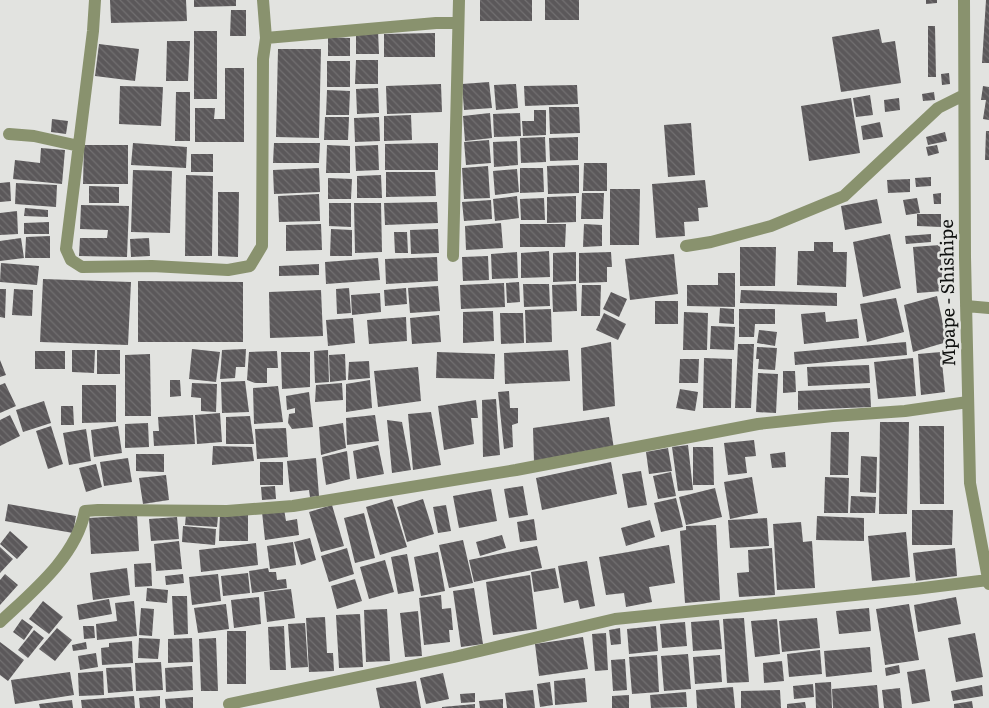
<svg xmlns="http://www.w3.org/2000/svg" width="989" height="708" font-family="Literata,serif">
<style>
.building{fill:url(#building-back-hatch)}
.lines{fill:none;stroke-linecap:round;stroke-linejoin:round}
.street{stroke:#89926e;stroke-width:12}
.labels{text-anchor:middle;stroke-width:5;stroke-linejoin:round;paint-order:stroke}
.street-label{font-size:18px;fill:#0f100f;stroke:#e2e3e0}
</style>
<defs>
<pattern id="building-back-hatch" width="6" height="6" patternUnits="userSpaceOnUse" patternTransform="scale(1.25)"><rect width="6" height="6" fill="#5b585a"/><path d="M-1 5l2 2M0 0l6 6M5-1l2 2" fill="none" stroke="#727071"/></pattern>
</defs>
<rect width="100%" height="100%" fill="#e2e3e0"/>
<path class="building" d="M110,0H186L187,21L111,23Z
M194,0H236V6L194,7Z
M480,0H532V21H480Z
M545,0H579V20H545Z
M926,0H937V3L926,4Z
M986,0H989V63H982Z
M231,10H246V36H230Z
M928,26H935L936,77H928Z
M879,29L882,43L895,41L901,83L841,92L832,37Z
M194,31H217V99H194Z
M378,31L379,54H356V32Z
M435,33V57H384V34Z
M328,37L350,38V56H328Z
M167,41H190L188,81H166Z
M99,44L139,49L135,81L95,76Z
M278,49H321L319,138L276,137Z
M356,60H378V84H355Z
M327,61H350V87H327Z
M225,68H244V142H195V108H215L214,119H225Z
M949,73L950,84L942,85L941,74Z
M489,82L492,108L464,110L462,84Z
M441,84L442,112L387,114L386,86Z
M516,84L518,108L496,110L494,85Z
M577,85L578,104L525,106L524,86Z
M120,86L163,87L161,126L119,124Z
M983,86L989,87V120L983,119L986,100H981Z
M378,88L379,113L357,114L356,89Z
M327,90L350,91L349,115H326Z
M176,92H190V141H175Z
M934,92L935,100L923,101L922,94Z
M870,95L873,115L856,117L853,98Z
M851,98L860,153L809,161L801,106Z
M899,98L900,110L885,112L884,100Z
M549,107H579L580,133L550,134Z
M534,110H546V135L523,136L522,121H534Z
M490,113L492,138L465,141L463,116Z
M520,113L521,136L494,137L493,114Z
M411,115L412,140L384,141V116Z
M325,117H349L348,140H324Z
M379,117L380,141L355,142L354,118Z
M52,119L68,121L66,134L51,132Z
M880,122L883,137L863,140L861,126Z
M691,123L695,175L668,177L664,125Z
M986,131H989V160H985Z
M945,132L947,141L928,145L926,137Z
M545,137L546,162L521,163L520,138Z
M578,137V160L550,161L549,138Z
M489,140L491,163L466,165L464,142Z
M517,141L518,165L494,167L493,142Z
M133,143L187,147L186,168L131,165Z
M274,143H320L319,163H273Z
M438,143V170H385V144Z
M84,145H128V184H83Z
M327,145L350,146V173H326Z
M378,145L379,170L356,171L355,146Z
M937,145L939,153L928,156L926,147Z
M41,148L65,150L62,184L13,179L15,160L40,163Z
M191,154H213V172H191Z
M584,163H607V191H583Z
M579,165V193L548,194L547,166Z
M488,166L490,198L464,199L462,168Z
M319,168L320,192L274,194L273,170Z
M520,168H543L544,192L520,193Z
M517,169L519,192L495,195L493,171Z
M133,170L172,171L170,233L131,232Z
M386,172H435L436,196L386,197Z
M186,175L213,176L212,256H185Z
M381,175L382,198H357V176Z
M931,177V186L916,187L915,178Z
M328,178L352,179L351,199H328Z
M910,179V192L888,193L887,180Z
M705,180L708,207L698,208L699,221L684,222L685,236L656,238L652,184Z
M10,182L11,201L0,202V183Z
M16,183L57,185L56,207L15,204Z
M89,186L119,187V203H89Z
M610,189H640L639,245H610Z
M218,192H239L238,257L218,256Z
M582,193H604L603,219H581Z
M941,193V204H934L933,194Z
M319,194L320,221L279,222L278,196Z
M517,196L519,218L495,221L493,199Z
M576,196V222L547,223V197Z
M544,198L545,220H521L520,199Z
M917,198L920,213L906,215L903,200Z
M877,199L882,223L845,230L841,206Z
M491,200L492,219L464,221L462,202Z
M437,202L438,223L385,225L384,203Z
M329,203H351V227L329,226Z
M354,203H381L382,252L355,253Z
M81,205L129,206L127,257L79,256L80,238H107L108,230L80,229Z
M25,208L48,210V217L24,216Z
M17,211L18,234L0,235V213Z
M917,214H941V227L917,226Z
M49,222V234H24V223Z
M501,223L503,248L466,250L465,226Z
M321,224L322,250L286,251V225Z
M520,224H566L565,247H520Z
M584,224L602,225V246L583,247Z
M331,229L352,230V256H330Z
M438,229L439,253L411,254L410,230Z
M394,232H407L408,253H395Z
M890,234L901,288L863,297L853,242Z
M931,234V242L906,244L905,236Z
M50,236V258H25L26,237Z
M21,238L24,258L0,261V241Z
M149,238L150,256L131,257L130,239Z
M814,242H833V252H847L846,287L797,285L798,251H814Z
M940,245L943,291L917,293L913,247Z
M740,247H776L775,286H740Z
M549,251L550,277L521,278V253Z
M517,252L518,278L492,279L491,254Z
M576,252V281L553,282V253Z
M611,252L612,267H607V282L579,283V253Z
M674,254L678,294L630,300L625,259Z
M488,256L489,280L463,281L462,257Z
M437,257L438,281L386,284L385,259Z
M378,258L380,280L326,284L325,262Z
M1,263L39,266L37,285L0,282Z
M319,264V275L279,276V266Z
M718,273H735V307L687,306V285H718Z
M43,279L131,282L128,345L40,342Z
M138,281L243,282V342H138Z
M519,282L520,302L507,303L506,283Z
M504,283L505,307L461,309L460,285Z
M523,284H549L550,306L524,307Z
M576,284L577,311L553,312L552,285Z
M582,285H601L600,316H581Z
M438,286L440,311L410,313L408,288Z
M349,288L351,313L337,314L336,289Z
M406,288L407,304L385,306L384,290Z
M0,289H6L5,318L0,317Z
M14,289L33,290L32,316L12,315Z
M321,290L323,336L270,338L269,292Z
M741,290L837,293V306L740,303Z
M611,292L627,299L619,317L603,309Z
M380,293L381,312L352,315L351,295Z
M937,296L947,342L913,352L904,305Z
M896,298L904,332L867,342L860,304Z
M655,301H678V324H655Z
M720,308L734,309V324L719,323Z
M551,309L552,342L526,343L525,310Z
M739,309H775V324H755L754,337H739Z
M493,311L494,341L463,343V312Z
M684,312L708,313L707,350H683Z
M825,312L826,322L857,319L859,338L804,344L801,314Z
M500,313H523L524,343L501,344Z
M604,313L626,324L618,340L596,330Z
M439,315L441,342L412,344L410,318Z
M406,317L407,341L369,344L367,320Z
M353,318L355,343L328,346L326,320Z
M711,326L735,327L734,350L710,349Z
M759,330L777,332L775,346L757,343Z
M611,342L615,406L583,411L581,348Z
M906,342L907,355L795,365L794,352Z
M738,344H754L751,408H735Z
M757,347L777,348L775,370L758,369L759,359H756Z
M192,349L220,352L216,382L189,379Z
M246,349L245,367H236L235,378L220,379L222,350Z
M72,350H95L94,373L72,372Z
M97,350H120V374H97Z
M328,350L329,382L315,383L314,351Z
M568,350L570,381L505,384L504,353Z
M35,351H65V369H35Z
M277,351L278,368H267V383H255L247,380L249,352Z
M281,352H310V387L282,389Z
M437,352L495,354L494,379L436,378Z
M941,352L945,392L921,395L918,354Z
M150,354L151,416H125V355Z
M345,354L346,380L330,382L329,355Z
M704,358L732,359L731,408H703Z
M913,358L916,396L878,399L874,362Z
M680,359H699L698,383H679Z
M0,360L6,375L0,377Z
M369,361L370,378L348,380L349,362Z
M869,365L870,383L808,386L807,367Z
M418,367L421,401L378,407L374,371Z
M783,371H795L796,392L783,393Z
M758,373L778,374L776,413L756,412Z
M170,380H180L181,396L170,397Z
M370,380L372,408L346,412V384Z
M245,381L249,412L222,413L221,382Z
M5,383L16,406L0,413V385Z
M192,383L217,384L216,412L201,411V398L191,397Z
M342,383L343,400L315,402L316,385Z
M82,385H116V422L82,423Z
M278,386L283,422L254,424L253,388Z
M870,388L871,407L798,410V391Z
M680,389L698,392L695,411L676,408Z
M509,391L510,408H518V423L512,425L513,447L504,449L498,392Z
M309,392L313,427L292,429L288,423L289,414L295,413V408L287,410L286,396Z
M496,399L500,455L483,457L482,400Z
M476,400L478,418H471L474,444L444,450L438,406Z
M44,401L51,423L23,432L16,410Z
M61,406H73L74,425H61Z
M431,412L441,465L413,470L408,414Z
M220,413L222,442L197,444L195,415Z
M10,415L20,436L0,446V420Z
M193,415L195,444L154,446L153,431H159L158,417Z
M375,415L379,441L347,445L346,418Z
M250,416L254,444H226V417Z
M609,417L614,449L534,462L533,428Z
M387,420L402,422L411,470L392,473Z
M880,422H909L907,514H879Z
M148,423L149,447L125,448V424Z
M343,423L346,448L321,455L319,427Z
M51,426L63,464L48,469L36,431Z
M118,426L122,453L94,457L91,430Z
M919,426H944V504H920Z
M286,428L288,457L257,459L255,429Z
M86,429L91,461L69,465L63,433Z
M831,432H849L848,475H830Z
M754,440L756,456L745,457L747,473L728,475L724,443Z
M378,445L384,474L357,479L353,451Z
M688,445L693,490L678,491L672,447Z
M213,446L252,447L254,461L212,465Z
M693,447H713L714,485H693Z
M668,448L672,471L649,474L646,452Z
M347,451L350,479L326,485L322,457Z
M785,452L786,467L772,468L770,454Z
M136,454H164V472L136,471Z
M861,456L877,457L876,493L860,492Z
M128,458L132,482L104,486L100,462Z
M316,458L319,496L310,497L309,490L290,492L287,461Z
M260,462H283V485H260Z
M611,462L617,494L542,510L536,478Z
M96,464L102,487L86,492L79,468Z
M641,471L647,505L628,508L622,474Z
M671,472L676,496L658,499L653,476Z
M166,475L169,500L143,504L139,478Z
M752,477L758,513L730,519L724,482Z
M825,477L849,478L848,513H824Z
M275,486L276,499L262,500L261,487Z
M523,486L528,515L509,518L504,489Z
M715,488L722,517L686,525L679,497Z
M491,489L497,521L459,528L453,496Z
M851,496L876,497L875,513H850Z
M676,498L683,527L661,532L654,503Z
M392,499L407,547L380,555L366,507Z
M423,499L434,534L407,542L397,507Z
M8,504L76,516L73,533L5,521Z
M332,505L344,546L321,552L309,512Z
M446,505L451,531L438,533L433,507Z
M284,509L286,521L297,519L299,535L265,540L262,512Z
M912,510H953L952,545H912Z
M220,513L248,514V541H219Z
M364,513L375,558L355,563L344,518Z
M186,514L218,516L217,527L185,525Z
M137,515L139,551L91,554L89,518Z
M817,516L864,518V541L816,540Z
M177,517L179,539L151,541L149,519Z
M767,518L769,546L730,548L728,520Z
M534,519L537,540L520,542L517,522Z
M650,520L655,537L626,546L621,528Z
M801,522L803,542L812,541L815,588L777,590L773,524Z
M716,525L720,600L685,603L680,531L686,530V526Z
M183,526L216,529L215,545L182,542Z
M10,531L28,547L17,559L0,544Z
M906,532L910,577L872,581L868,536Z
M502,535L506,548L480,556L476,542Z
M310,538L316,560L301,565L294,542Z
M463,540L473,583L449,588L439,545Z
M179,541L182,569L156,571L154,544Z
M293,542L296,565L270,569L267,546Z
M256,543L258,565L201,572L199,550Z
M669,545L675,583L649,587L652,602L626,607L624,593L606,595L599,557Z
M537,546L542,568L474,582L469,560Z
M0,547L13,559L0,573Z
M347,548L354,574L329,582L321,556Z
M772,548L775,595L739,597L737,573L749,572L748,550Z
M955,548L957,576L916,581L913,553Z
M438,552L445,591L421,596L414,557Z
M407,554L414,591L398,594L391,557Z
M385,560L394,592L369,599L360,567Z
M587,561L595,606L580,609L578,600L564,603L558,566Z
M151,563L152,586L135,587L134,564Z
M127,568L130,595L93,600L90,573Z
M268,568L269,572H276L277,580L286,579L287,588L252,593L249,571Z
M555,568L559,588L534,592L531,572Z
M248,573L250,593L223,596L221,576Z
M5,574L18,585L0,605V580Z
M183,574L184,583L166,585L165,576Z
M218,574L221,601L192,605L189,577Z
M530,575L537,629L493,635L486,582Z
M355,579L362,601L337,609L331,586Z
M147,588L168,590L167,603L146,601Z
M474,588L483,644L461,647L453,591Z
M291,589L295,618L267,622L264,592Z
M441,595L442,609L451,608L453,630H449L450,642L424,645L419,598Z
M172,596H187L188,634L174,635Z
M259,597L261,624L234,628L231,600Z
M956,597L961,624L918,632L914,605Z
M109,599L112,614L79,620L77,605Z
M43,601L63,617L49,634L29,619Z
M134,601L137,636L97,640L96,624L117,621L115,603Z
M226,604L229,629L198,633L194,608Z
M909,604L919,660L885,665L876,609Z
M141,608L154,609L152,636L139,635Z
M869,608L871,631L839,634L836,611Z
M387,609L390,661L366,662L364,610Z
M418,611L422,656L405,657L400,613Z
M360,614L363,667L339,668L336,615Z
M325,617L327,653H333L334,671L309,672L306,618Z
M744,618L749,682L727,683L723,619Z
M817,618L820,648L782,652L779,621Z
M22,619L33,627L24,640L13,632Z
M777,619L780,654L755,657L751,621Z
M719,620L722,649L693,651L691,622Z
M685,622L687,646L662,648L660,624Z
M305,623L308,667L291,668L288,624Z
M83,626H94L95,638L84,639Z
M284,626L286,670H270L268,627Z
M656,626L658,651L629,654L627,629Z
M57,628L72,640L55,661L39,649Z
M620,628L621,644L611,645L609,630Z
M34,630L44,638L28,658L18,650Z
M227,631H246V684H227Z
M606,633L608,670L595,671L592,634Z
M975,633L983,677L956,682L948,638Z
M583,637L588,669L539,676L535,644Z
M139,638L160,639L158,659L138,658Z
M192,638L193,662L168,663V639Z
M216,638L218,691H201L199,639Z
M132,641L133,663L102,665L101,648L109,647V643Z
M0,642L24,660L8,681L0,675Z
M86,642L87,649L73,651L72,645Z
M870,647L872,672L826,677L824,651Z
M820,650L822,674L789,677L787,654Z
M96,653L98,667L80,670L78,656Z
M688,654L691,689L664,691L661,656Z
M657,655L659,692L632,694L629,657Z
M720,655L722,682L695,684L693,657Z
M625,659L627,690L613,691L611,660Z
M782,661L784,681L764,683L763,663Z
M161,662L163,690L136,691L135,663Z
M899,665L900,673L886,676L885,668Z
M192,666L193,690L166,692L165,668Z
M131,667L133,691L108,693L106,668Z
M925,669L930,701L912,704L907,672Z
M103,671L104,695L79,696L78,673Z
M70,672L74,695L15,704L11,680Z
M443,673L449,699L426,704L420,678Z
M585,678L587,702L555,705L554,681Z
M416,681L421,708H380L376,688Z
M550,682L553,705L540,707L537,684Z
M831,682L832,708H816L815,683Z
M813,684L814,697L794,699L793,686Z
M877,685L879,708H833L832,689Z
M982,685L983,696L953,701L951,691Z
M733,687L735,708H697L696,690Z
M900,688L902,708H884L882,690Z
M533,690L535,708H507L505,693Z
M780,690L781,708H741V691Z
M686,692L687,707L651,708L650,695Z
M475,693V702L461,703L460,694Z
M629,695V708H612V696Z
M134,696L135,708H82L81,700Z
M160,696V708H140L139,698Z
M193,697V708H166L165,699Z
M503,699V708H480L479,701Z
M72,700L73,708H40L39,704Z
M972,701L973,708H954V704Z
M805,702L806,708H787V704Z
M475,704V708H442V707Z"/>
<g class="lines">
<path class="street" d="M95,0L93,31L66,249L71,260L82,267L152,266L228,270L250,266L262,246L263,59L266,38L263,0
M964,0L965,257L970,483L989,584
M266,38L436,23H458
M9,134L34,136L79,146
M686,246L711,242L771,226L844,196L938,108L964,95
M453,256L459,0
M966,306L989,308
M0,622C32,592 76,557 85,511L98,510L227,511L293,506L516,470L758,424L833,416L905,411L968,402
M229,704L454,657L615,619L915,589L988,580"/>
</g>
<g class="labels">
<g class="street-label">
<text transform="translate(948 293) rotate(-91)" y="6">Mpape - Shishipe</text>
</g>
</g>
</svg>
